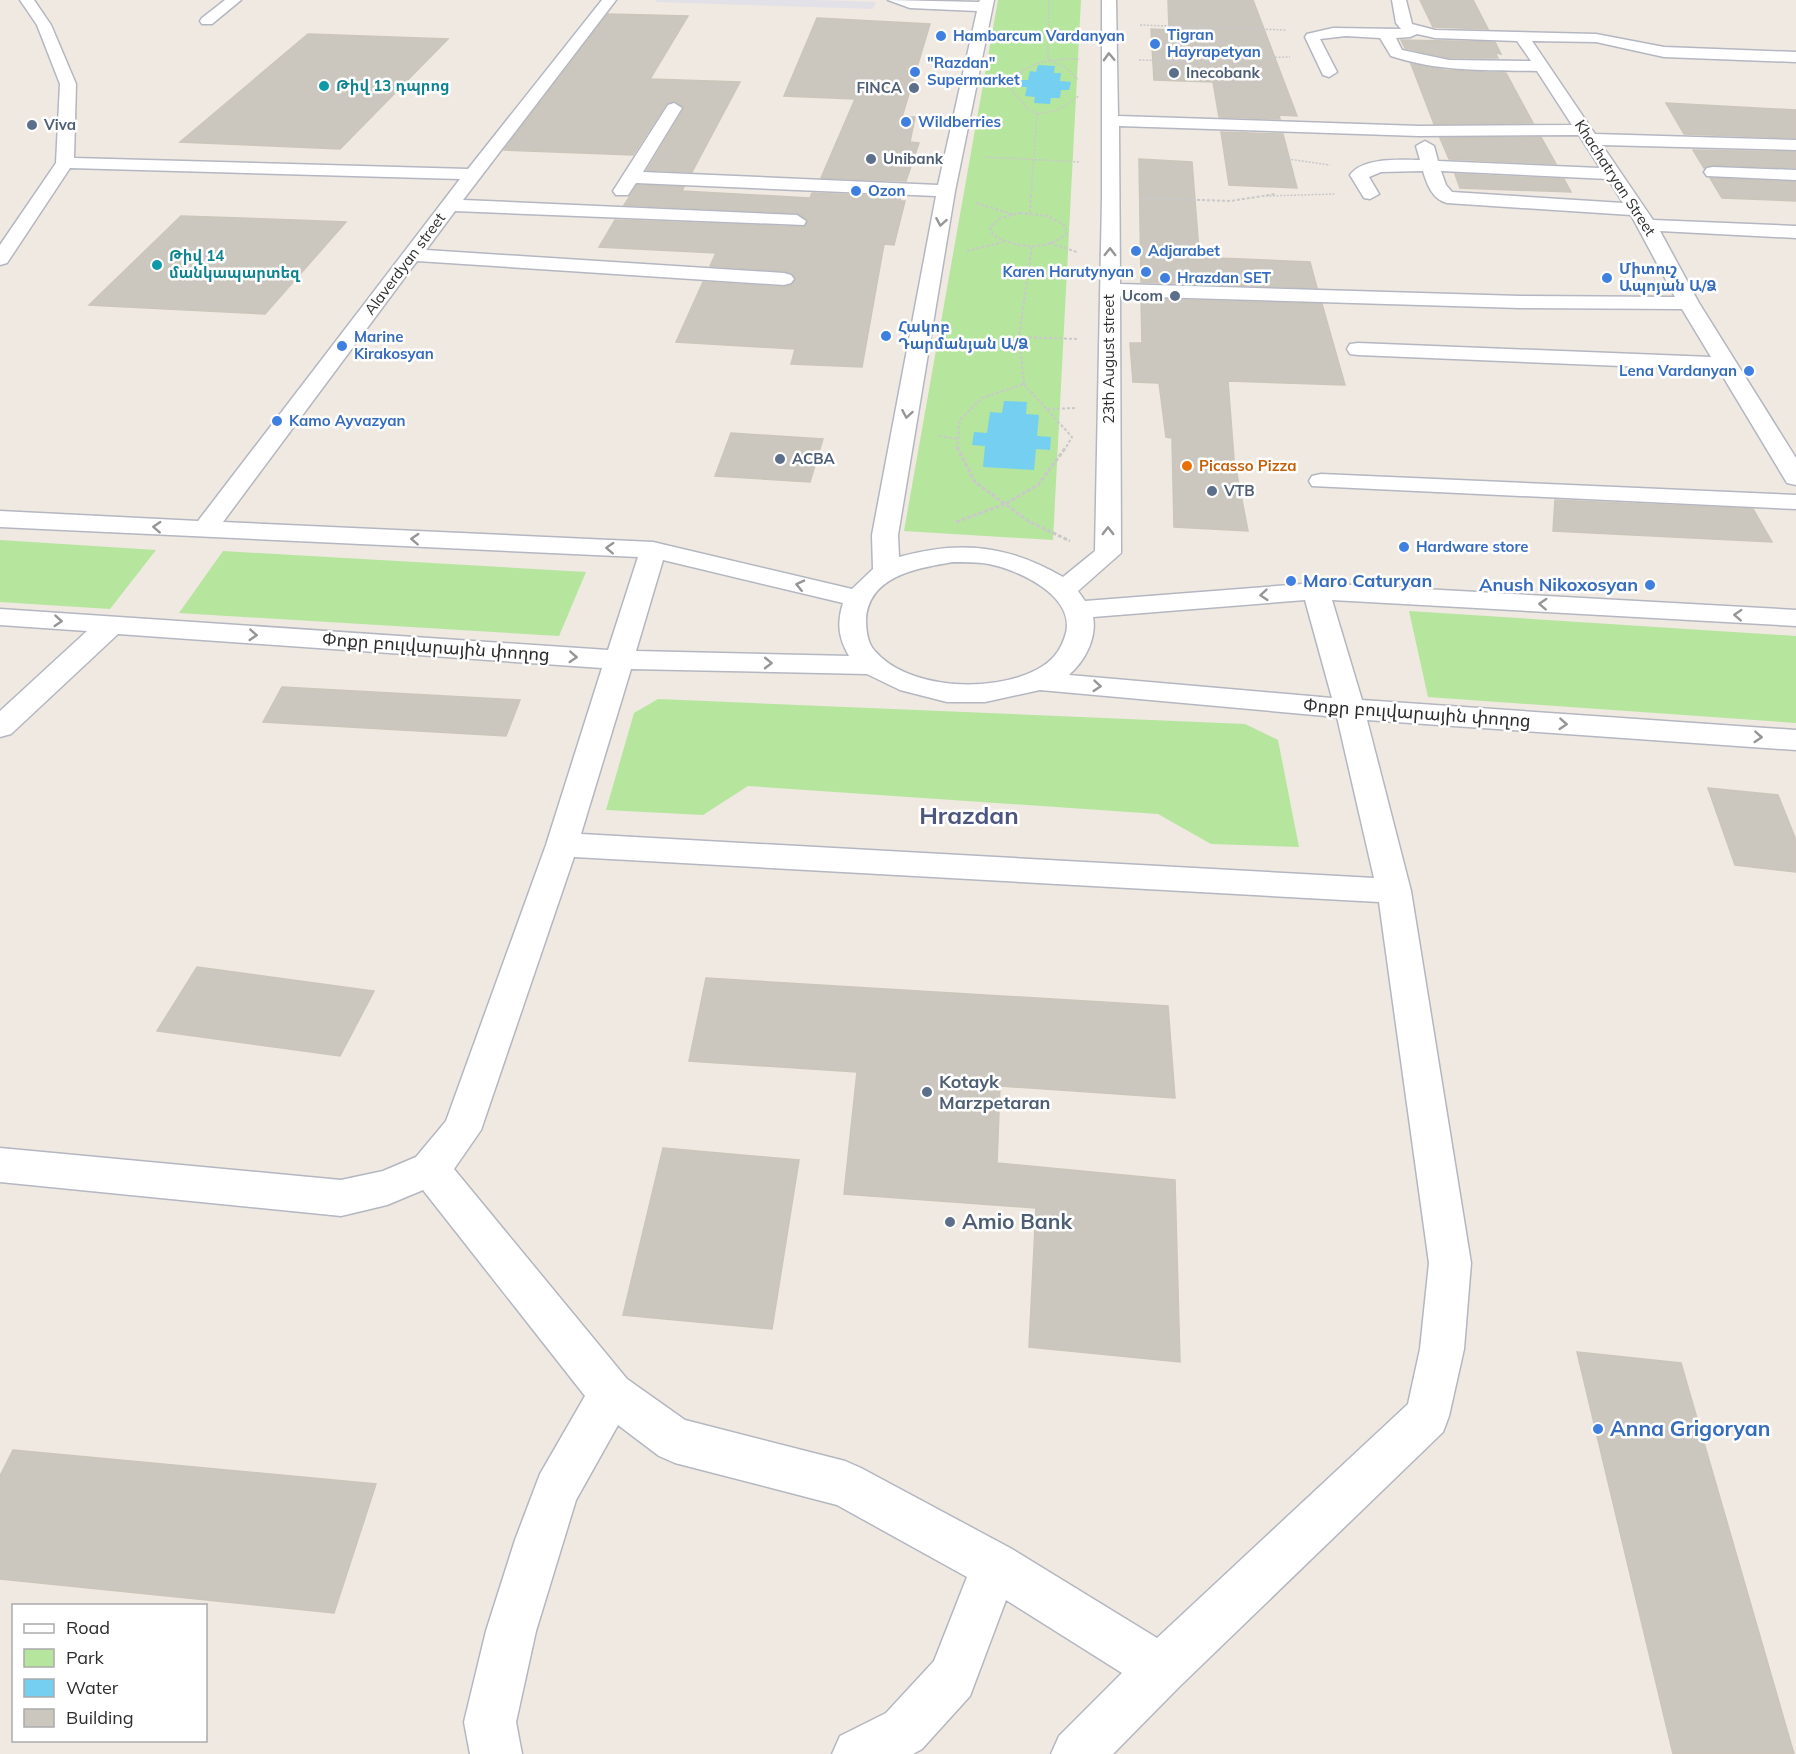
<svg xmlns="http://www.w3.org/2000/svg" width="1796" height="1754" font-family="Mulish,'Noto Sans Armenian',sans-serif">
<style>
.industrial{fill:#e3e1e8}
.green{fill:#b6e59e}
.water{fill:#75cff0}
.building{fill:#cbc7bf;stroke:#cbc5ba;stroke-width:1.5}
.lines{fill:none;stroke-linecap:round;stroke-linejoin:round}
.minor-casing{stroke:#b4b7c1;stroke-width:3}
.path-far2{stroke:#c9c9c9;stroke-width:1.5;stroke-dasharray:2 1.5;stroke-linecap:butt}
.path-far1{stroke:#c9c9c9;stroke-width:2;stroke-dasharray:3 2;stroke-linecap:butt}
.path{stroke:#c9c9c9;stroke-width:3;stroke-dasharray:4 2;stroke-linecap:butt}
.minor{fill:#fff;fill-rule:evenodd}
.oneway{stroke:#969696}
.shop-dot{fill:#3f7fe0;stroke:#fff;stroke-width:2}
.service-dot{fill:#5c6f8a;stroke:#fff;stroke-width:2}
.culture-dot{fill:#0f9aa8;stroke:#fff;stroke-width:2}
.food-dot{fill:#e8710a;stroke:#fff;stroke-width:2}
.labels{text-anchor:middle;stroke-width:5;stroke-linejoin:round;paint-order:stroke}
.far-shop-label{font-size:15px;font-weight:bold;fill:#366cbe;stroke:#fff;text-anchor:start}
.far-service-label{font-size:15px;font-weight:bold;fill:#4e5e75;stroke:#fff;text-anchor:start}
.far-culture-label{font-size:15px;font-weight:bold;fill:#0d838f;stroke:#fff;text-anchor:start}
.far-street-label{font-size:15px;fill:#2e2e2e;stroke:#fff}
.far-food-label{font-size:15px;font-weight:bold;fill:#c56008;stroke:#fff;text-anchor:start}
.shop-label{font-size:18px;font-weight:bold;fill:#366cbe;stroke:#fff;text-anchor:start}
.street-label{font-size:18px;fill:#2e2e2e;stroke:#fff}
.service-label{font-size:18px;font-weight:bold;fill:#4e5e75;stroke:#fff;text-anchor:start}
.near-service-label{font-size:21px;font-weight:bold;fill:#4e5e75;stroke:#fff;text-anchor:start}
.near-shop-label{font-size:21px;font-weight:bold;fill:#366cbe;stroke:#fff;text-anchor:start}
.district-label{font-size:24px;font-weight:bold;fill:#4d5680;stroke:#fff}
</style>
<rect width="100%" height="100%" fill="#efe9e1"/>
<path class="industrial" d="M657,0H815L876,2L873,9L655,2Z"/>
<path class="green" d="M998,0H1081L1053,540L904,531Z
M0,540L156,550L110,609L0,602Z
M223,551L586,572L559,636L179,613Z
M1409,611L1796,636V723L1428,697Z
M658,699L1245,724L1278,740L1299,847L1211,844L1158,814L748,786L703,815L606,810L634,713Z"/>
<path class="water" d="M1038,65L1055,66L1054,73H1061L1060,81L1071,82L1069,90H1061L1060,98H1051L1050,104L1034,103L1035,97L1025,96L1027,87H1017L1018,80H1028L1030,71L1036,72Z
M1004,401L1027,402L1026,414L1039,415L1037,436L1051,437L1050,450L1036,449L1034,470L983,467L985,446L972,445L974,432L987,433L990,412L1002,413Z"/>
<path class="building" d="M1168,0H1253L1297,116L1279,115L1280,119L1219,117L1213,82L1154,80L1151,29L1169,30Z
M1420,0H1473L1488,29L1433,27Z
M608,14L688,16L650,79L740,82L692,172L647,170L684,109L675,101L666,104L633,155L504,150Z
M817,18L930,24L902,117H915L910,142L919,143L906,181L821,178L855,99L784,96Z
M308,34L448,39L340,149L180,142Z
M1401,40L1495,42L1501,54L1495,53L1498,58H1449L1405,48Z
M1411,64L1445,70L1506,73L1533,123L1434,124Z
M1666,103L1796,110V138L1684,134Z
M1221,132L1283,134L1297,188L1229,185Z
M1541,137L1556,164L1449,159L1440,138Z
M1693,150L1796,152V168L1713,165L1704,168Z
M1139,159L1192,162L1199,251L1218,252V258L1310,262L1317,288L1141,282Z
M1455,174L1564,179L1571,192L1460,188Z
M1710,178L1796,182V201L1722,198Z
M637,185L684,187L682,191L810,198L812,193L901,197L900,201H905L894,245L884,244L862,367L791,364L795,349L676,342L703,282L784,287L793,284L796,278L784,271L710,266L716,253L599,247L615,220L804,227L808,220L797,213L624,205Z
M181,216L296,220L346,222L265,314L89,305Z
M1141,299L1322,304L1345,385L1228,381L1234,459L1248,531L1174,527L1172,438L1166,437L1159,383L1133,382L1130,343H1142Z
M731,433L823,439L810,482L715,476Z
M1555,500L1753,509L1772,542L1553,531Z
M282,687L520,700L506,736L263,722Z
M1708,788L1778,795L1796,840V872L1735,865Z
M197,967L374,991L340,1056L157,1031Z
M706,978L1168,1006L1175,1098L1000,1086L997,1163L1175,1180L1180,1362L1029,1347L1036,1208L844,1194L857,1072L689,1061Z
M663,1148L799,1160L772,1329L623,1315Z
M1577,1352L1681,1363L1794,1754H1673Z
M13,1450L376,1484L334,1613L0,1579V1476Z"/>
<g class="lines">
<defs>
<path id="minor" d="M20,0H34L51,25L76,84L74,158L468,169L602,0H616L463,200L797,215L806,221L804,225L455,211L426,250L784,273L791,275L794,279L791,283L784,285L417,261L223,522L653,542L852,589L873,569L872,535L936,196L636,183L628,195H616L613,191L668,105L674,103L682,108L643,172L938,185L977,11L910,8L888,0L979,2L980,0H994L955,191L898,535L899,557C960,540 1008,545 1063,577L1095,551L1102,197V0H1116L1118,116L1419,126L1572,125L1537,71C1487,70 1439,72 1391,56L1380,38L1346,36L1320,39L1337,72L1329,77L1323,75L1305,37L1307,34L1333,28L1401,29L1396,23L1392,0H1406L1412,24L1435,30L1596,34L1664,47L1796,52V62L1664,57L1596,42L1532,41L1595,134L1796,140V150L1602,145L1653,220L1796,226V238L1660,231L1699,303L1796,458V485L1787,483L1784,478L1719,370L1358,355L1350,354L1347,349L1350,344L1358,343L1711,357L1682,309L1520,308L1120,296L1121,553L1078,591L1085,601L1316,583L1796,610V626L1332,600L1362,700L1796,730V750L1367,720L1411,891L1471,1263L1464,1349L1449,1416L1443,1432L1179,1687L1113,1754H1051L1059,1736L1122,1673L1006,1600L970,1696L922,1749L913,1754H832L840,1736L886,1713L934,1661L967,1577L837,1505L675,1463L659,1456L618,1425L576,1500L536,1631L516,1722L522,1754H470L464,1722L486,1631L515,1540L540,1474L585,1396L423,1190L387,1205L341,1216L0,1182V1148L341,1180L383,1171L416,1157L446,1121L546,845L602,668L118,634L11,734L0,737V711L87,631L0,625V609L608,650L638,557L0,527V511L198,521L460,179L70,168L7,263L0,265V245L56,163L60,84L37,25ZM1417,34L1435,38L1517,41L1531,61L1449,60L1402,50L1396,38L1410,37ZM1119,126L1419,136L1579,135L1600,168L1438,161L1434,146L1425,141L1416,146L1420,160C1400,160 1363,157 1350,175L1364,198L1370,199L1379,194L1369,177L1381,172L1423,171C1427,184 1432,199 1447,203L1631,215L1675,297L1520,296L1120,284ZM1441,171L1608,179L1623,203L1452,192L1446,185ZM663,560L843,603C837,623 838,637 849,656L636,651ZM953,562C965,562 977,562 989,564C1019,570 1075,596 1066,633C1061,651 1052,662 1036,670C992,693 907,690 874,650C867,642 866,629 866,619C869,575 919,568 953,562ZM1305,600L1332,698L1069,675C1085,661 1097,638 1093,617ZM631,669L867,674L900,690L947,702H985L1040,690L1337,717L1374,878L581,834ZM574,857L1379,902L1429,1263L1420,1349L1408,1404L1157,1638L1012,1549L861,1468L845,1461L685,1420L627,1379L454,1169L481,1130Z
M225,0H241L212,24H202L200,21L202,18Z
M1713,167L1796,170V180L1707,176L1704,172L1707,168Z
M1321,474L1796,495V509L1312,486L1309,481L1312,476Z"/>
</defs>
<use href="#minor" class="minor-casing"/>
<path class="path-far2" d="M1049,0L1048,59L1066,68L1078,79
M1140,25L1286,30
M1139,60L1215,62L1234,58L1290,57
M1037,114L1028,109L1007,84C1029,61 1049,59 1080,59
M986,157L1080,162
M1281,158L1330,165
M1031,196L1037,114L1058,110L1079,96
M1266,196L1335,194"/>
<path class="path-far1" d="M1142,198L1231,201L1275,194
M976,203L1012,214
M1020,213L1048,216L1066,226V234C1045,252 1016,248 993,235L990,227L1000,218Z
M1030,213L1031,194
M1050,243L1077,252
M967,251L1003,242
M1019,337L1078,339
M1024,384L1072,437L1065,449
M1024,384L1019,337L1032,246
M1047,409L1077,408
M939,436L959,439
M957,449L960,420L982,398L1024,384"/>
<path class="path" d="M957,447L975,482L1005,504L1038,485L1066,447
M956,522L1005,504L1030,522L1070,541"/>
<use href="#minor" class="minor"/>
</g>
<defs><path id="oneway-chevron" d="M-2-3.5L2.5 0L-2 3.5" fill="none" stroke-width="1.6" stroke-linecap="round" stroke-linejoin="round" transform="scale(1.5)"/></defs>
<g class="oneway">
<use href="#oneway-chevron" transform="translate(1109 57) rotate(-92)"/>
<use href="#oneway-chevron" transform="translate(941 222) rotate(100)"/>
<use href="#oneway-chevron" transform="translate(1110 252) rotate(-89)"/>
<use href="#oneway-chevron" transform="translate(907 414) rotate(100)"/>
<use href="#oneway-chevron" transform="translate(157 527) rotate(-177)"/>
<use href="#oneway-chevron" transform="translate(1108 531) rotate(-90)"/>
<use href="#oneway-chevron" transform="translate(415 539) rotate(-177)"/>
<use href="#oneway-chevron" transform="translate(610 548) rotate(-177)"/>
<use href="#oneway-chevron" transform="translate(800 585) rotate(-167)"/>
<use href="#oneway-chevron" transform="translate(1264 595) rotate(175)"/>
<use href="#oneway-chevron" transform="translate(1543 604) rotate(-177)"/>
<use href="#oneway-chevron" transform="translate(1738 615) rotate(-177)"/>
<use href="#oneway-chevron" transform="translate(58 621) rotate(4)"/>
<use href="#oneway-chevron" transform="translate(253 635) rotate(4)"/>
<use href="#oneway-chevron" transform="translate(573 657) rotate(4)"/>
<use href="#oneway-chevron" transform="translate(768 663) rotate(1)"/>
<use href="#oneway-chevron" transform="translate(1097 686) rotate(5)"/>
<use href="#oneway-chevron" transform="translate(1563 724) rotate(4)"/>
<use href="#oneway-chevron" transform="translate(1758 737) rotate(4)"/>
</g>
<g class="shop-dot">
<circle cx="941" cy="36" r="6"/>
<circle cx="1155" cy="44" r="6"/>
<circle cx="915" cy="72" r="6"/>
<circle cx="906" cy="122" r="6"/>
<circle cx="856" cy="191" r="6"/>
<circle cx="1136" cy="251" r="6"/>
<circle cx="1146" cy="272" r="6"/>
<circle cx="1165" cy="278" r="6"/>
<circle cx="1607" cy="278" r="6"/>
<circle cx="886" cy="336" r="6"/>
<circle cx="342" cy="346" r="6"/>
<circle cx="1749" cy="371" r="6"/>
<circle cx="277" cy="421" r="6"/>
<circle cx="1404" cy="547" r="6"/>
<circle cx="1291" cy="581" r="6"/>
<circle cx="1650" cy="585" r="6"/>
<circle cx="1598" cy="1429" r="6"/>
</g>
<g class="service-dot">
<circle cx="1174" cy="73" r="6"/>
<circle cx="914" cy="88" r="6"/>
<circle cx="32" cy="125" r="6"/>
<circle cx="871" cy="159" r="6"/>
<circle cx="1175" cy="296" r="6"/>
<circle cx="780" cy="459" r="6"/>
<circle cx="1212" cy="491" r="6"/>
<circle cx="927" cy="1092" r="6"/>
<circle cx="950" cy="1222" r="6"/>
</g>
<g class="culture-dot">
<circle cx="324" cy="86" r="6"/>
<circle cx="157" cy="265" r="6"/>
</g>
<circle class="food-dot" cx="1187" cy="466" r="6"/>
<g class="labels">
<g class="far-shop-label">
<text x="1167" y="40">Tigran<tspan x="1167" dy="17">Hayrapetyan</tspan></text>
<text x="953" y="41">Hambarcum Vardanyan</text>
<text x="927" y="68">"Razdan"<tspan x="927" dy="17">Supermarket</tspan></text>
<text x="918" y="127">Wildberries</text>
<text x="868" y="196">Ozon</text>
<text x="1148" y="256">Adjarabet</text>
<text x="1619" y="274">Միտուշ<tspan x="1619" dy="17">Ապոյան Ա/Ձ</tspan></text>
<text x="1134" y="277" text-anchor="end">Karen Harutynyan</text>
<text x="1177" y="283">Hrazdan SET</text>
<text x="898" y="332">Հակոբ<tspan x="898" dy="17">Դարմանյան Ա/Ձ</tspan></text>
<text x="354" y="342">Marine<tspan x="354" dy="17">Kirakosyan</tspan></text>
<text x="1737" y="376" text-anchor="end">Lena Vardanyan</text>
<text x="289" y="426">Kamo Ayvazyan</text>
<text x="1416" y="552">Hardware store</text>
</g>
<g class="far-service-label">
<text x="1186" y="78">Inecobank</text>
<text x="902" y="93" text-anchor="end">FINCA</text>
<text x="44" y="130">Viva</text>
<text x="883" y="164">Unibank</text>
<text x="1163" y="301" text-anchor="end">Ucom</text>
<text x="792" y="464">ACBA</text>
<text x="1224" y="496">VTB</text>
</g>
<g class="far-culture-label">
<text x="336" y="91">Թիվ 13 դպրոց</text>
<text x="169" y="261">Թիվ 14<tspan x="169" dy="17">մանկապարտեզ</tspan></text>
</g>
<g class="far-street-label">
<text transform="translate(1615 178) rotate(57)" y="5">Khachatryan Street</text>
<text transform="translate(405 264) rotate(-53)" y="5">Alaverdyan street</text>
<text transform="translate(1109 359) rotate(-90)" y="5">23th August street</text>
</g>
<g class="far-food-label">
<text x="1199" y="471">Picasso Pizza</text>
</g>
<g class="shop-label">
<text x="1303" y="587">Maro Caturyan</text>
<text x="1638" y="591" text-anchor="end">Anush Nikoxosyan</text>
</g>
<g class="street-label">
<text transform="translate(436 647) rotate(4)" y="6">Փոքր բուլվարային փողոց</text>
<text transform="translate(1417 713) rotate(4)" y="6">Փոքր բուլվարային փողոց</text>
</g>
<g class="service-label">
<text x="939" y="1088">Kotayk<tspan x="939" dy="21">Marzpetaran</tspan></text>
</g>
<g class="near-service-label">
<text x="962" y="1229">Amio Bank</text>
</g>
<g class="near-shop-label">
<text x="1610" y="1436">Anna Grigoryan</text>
</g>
<g class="district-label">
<text x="969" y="824">Hrazdan</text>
</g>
</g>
<rect x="12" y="1604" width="195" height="138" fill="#ffffff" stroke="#ababab" stroke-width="1.5"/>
<rect x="24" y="1624" width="30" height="9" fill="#ffffff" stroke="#ababab" stroke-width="1.5"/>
<text x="66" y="1634" font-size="18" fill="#2e2e2e">Road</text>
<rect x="24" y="1649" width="30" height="18" fill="#b6e59e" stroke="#ababab" stroke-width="1.5"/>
<text x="66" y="1664" font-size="18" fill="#2e2e2e">Park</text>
<rect x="24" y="1679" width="30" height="18" fill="#75cff0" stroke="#ababab" stroke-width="1.5"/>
<text x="66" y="1694" font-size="18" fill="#2e2e2e">Water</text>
<rect x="24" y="1709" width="30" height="18" fill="#cbc7bf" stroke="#ababab" stroke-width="1.5"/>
<text x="66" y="1724" font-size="18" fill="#2e2e2e">Building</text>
</svg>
